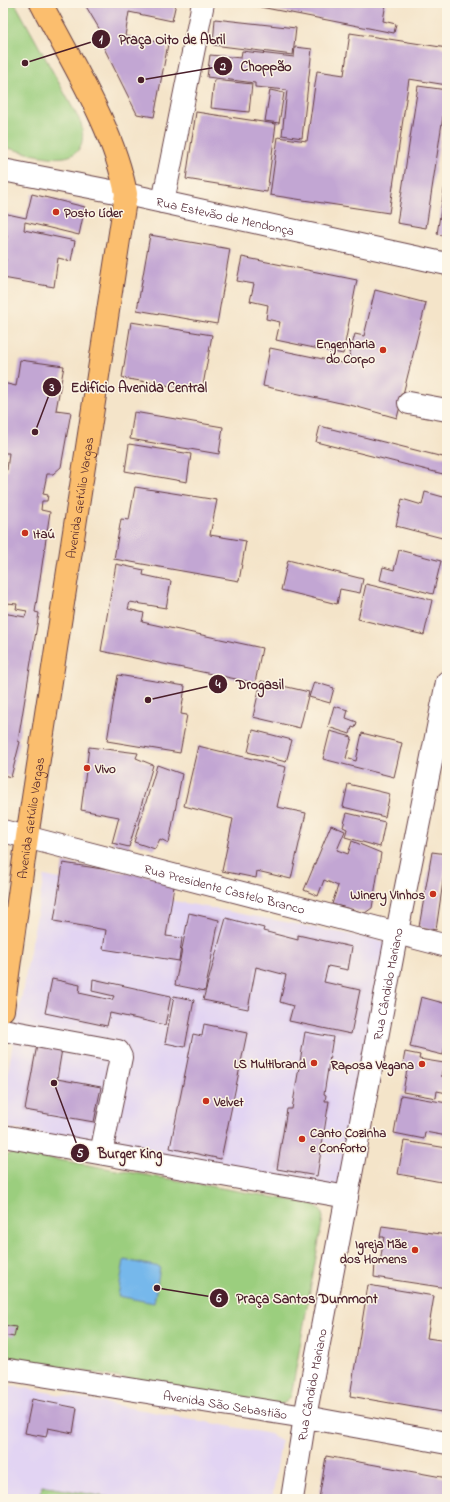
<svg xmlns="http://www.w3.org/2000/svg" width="450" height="1502" font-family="'Indie Flower',sans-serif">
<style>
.built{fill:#e2d4f3}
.green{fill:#9bce7e;stroke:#727654}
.water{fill:#76b8eb;stroke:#606c8b}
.building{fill:#c2a6d3}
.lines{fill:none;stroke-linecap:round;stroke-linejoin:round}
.minor-casing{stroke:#643d43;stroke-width:24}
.major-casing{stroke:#643d43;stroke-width:24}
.minor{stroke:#fff;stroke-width:22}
.major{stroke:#fbbe6e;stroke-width:22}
.poi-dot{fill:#c8321e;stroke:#fcf5e5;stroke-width:1.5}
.labels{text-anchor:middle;stroke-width:3;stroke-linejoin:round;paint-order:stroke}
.poi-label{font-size:13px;font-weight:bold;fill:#4a1f2b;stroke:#fcf5e5;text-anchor:start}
.street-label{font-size:13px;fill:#4a1f2b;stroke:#fcf5e5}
.leader{fill:none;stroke:#4a1f2b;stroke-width:1.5}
.callout-dot{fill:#4a1f2b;stroke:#fcf5e5;stroke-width:1.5}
.mark-label{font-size:12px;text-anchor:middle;font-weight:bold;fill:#fff}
.callout-label{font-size:14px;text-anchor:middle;font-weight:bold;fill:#4a1f2b;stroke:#fcf5e5;stroke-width:3;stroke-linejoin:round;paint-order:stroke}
</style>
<rect width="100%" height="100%" fill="#fcf5e5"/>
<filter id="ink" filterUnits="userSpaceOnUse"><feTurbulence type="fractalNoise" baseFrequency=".025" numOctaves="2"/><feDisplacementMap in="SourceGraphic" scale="8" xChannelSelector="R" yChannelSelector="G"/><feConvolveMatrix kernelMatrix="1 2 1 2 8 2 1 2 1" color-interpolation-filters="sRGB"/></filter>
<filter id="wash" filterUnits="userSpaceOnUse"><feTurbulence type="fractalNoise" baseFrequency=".012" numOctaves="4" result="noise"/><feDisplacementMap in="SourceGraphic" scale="16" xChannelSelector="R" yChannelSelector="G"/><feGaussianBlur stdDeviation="0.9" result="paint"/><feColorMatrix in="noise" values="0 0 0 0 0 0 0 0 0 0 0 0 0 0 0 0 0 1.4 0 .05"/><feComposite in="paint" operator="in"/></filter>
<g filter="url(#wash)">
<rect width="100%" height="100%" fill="#f4e4c9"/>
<path class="built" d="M44,876L394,943L347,1193L3,1127V1097Z
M3,1384L271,1434L281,1442L272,1499H3Z"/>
<path class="green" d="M3,3H15L81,123C93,177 32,153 3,147Z
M13,1152L313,1204L321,1210L323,1218L291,1396L286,1402L277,1406L3,1357V1158Z
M42,1486L118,1499H40Z"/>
<path class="water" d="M124,1260L160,1267L154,1303L118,1296Z"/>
<g id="blocks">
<path class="building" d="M84,3H176L172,21L129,12L125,36L168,44L154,117L137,114L103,46L106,44L100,30Z
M245,3H386L383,21L396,24L394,33L245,4Z
M215,19L296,28L293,55L213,45Z
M350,33L447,48V85L409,79L389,213L270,195L278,137L307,141L317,71L344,75Z
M295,47L312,49L302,138L282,135L287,90L255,87V83L207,77L210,55L241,58L242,51L294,57Z
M214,80L252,84L249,112L211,108Z
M418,86L447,90L426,228L397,223Z
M270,90L284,93L279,123L265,121Z
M196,112L276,124L267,192L186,179Z
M446,178H447V236L437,234Z
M32,194L85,207L79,235L25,222L24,230L75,241L71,261L58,258L54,287L3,278L6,259L3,258V243H6L7,236L3,235V213L26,218Z
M150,235L230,249L217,324L137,310Z
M242,257L357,280L343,354L276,340L280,322L266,319L268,305L250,301L254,284L237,281Z
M375,290L426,303L397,418L354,406L263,386L270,348L347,364L355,334L364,336Z
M131,322L212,335L202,391L122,378Z
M20,360L64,366L56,410L71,412L61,467L53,474H47L43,494L48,495L47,501H42L41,510L50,512L35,612L39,613L18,741L20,742L11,777L3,775V664L7,665L8,662L3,661V613L25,617L27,611L16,609L17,604L7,603L6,607H3V470H7L9,453H3V383L16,386Z
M134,412L223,427L219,454L130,439Z
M320,426L447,458V475L316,442Z
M129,444L191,454L187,482L125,471Z
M135,487L217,500L210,535L246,541L239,581L114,559L121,519L129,520Z
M425,492L447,498L446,539L396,526L402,499L422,505Z
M399,550L441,561L433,594L380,580L383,567L394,570Z
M288,560L363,579L360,593L340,589L337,604L281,590Z
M116,564L144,570L143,575L171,581L166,608L130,602L128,609L144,613L142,622L262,648L255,683L101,651Z
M366,584L432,600L424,635L358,619Z
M118,675L185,686L181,714L187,715L180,753L107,741Z
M261,681L309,692L300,728L253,717Z
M314,682L334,688L330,703L309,697Z
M334,706L348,710L346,718L357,722L355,728L352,727L350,734L328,727Z
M253,730L292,740L286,762L248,752Z
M330,731L352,737L346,758L356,761L362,733L402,743L394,777L323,759Z
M198,746L286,767L277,807L306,813L291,879L257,871L256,878L222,871L233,819L184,806Z
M89,747L138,753L136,758L153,765L129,847L112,843L119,817L81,810Z
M157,765L182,774L169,843L160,839L155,849L134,842Z
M348,784L390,794L385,817L343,807Z
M347,813L385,822L380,847L345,837L347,829L343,827Z
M331,825L345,831L337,850L348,854L352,841L381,853L372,908L365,913L332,904L338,886L324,880L318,896L304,890Z
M432,852L447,854L436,930L419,927Z
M63,863L175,880L166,936L182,938L179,961L103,949L106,930L54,921Z
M189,913L219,920L205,991L175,985Z
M226,918L264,928L263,931L298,940V935L352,947L348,970L328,966L324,982L360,990L351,1034L289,1021L293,1006L280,1002L286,975L256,967L248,1009L203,1000Z
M52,979L80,985L79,993L112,1000L114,996L92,991L93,979L171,996L165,1025L110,1013L107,1026L45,1013Z
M174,996L194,1000L185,1047L165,1043Z
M421,997L447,1004V1036L443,1055L410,1047Z
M204,1024L247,1033L221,1159L170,1148L193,1034L202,1036Z
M305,1032L333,1037L324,1094L326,1095L325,1101H329L317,1176L277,1169L287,1109H292Z
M37,1045L62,1049L57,1079L101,1087L94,1122L25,1110Z
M405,1052L420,1055L419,1059L444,1063L441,1076L447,1077V1093L437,1091L436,1098L403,1092L407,1069L402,1068Z
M401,1095L447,1103V1136L425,1132L424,1139L394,1133Z
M404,1141L447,1148V1183L398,1174Z
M382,1226L447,1235V1288L374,1277L375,1263H380L384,1237H380Z
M368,1285L434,1296L427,1338L447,1341V1413L350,1396Z
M3,1325L16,1327L14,1337L3,1335Z
M32,1399L77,1408L73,1433L48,1428L46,1437L25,1433Z
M326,1456L447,1478V1499H319Z"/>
</g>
</g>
<g filter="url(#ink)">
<use href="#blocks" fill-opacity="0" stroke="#643d43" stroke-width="1"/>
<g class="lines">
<defs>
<g id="minor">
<path id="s1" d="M3,170L126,194L447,264"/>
<path d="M163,202L203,3"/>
<path d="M409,403L447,410"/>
<path id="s2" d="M3,831L447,946"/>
<path d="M3,1030L118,1051L121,1057L101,1153"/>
<path d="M3,1136L347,1197"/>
<path id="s3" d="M3,1369L305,1417L447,1443"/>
<path id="s4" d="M292,1499L305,1417L397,932L447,682"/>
</g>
<g id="major">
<path id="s5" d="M3,1010L27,837L126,194C114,128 71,62 41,3"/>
</g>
</defs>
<use href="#minor" class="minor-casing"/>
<use href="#major" class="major-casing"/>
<use href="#minor" class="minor"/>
<use href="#major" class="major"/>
</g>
</g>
<g class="poi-dot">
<circle cx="56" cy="212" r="4"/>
<circle cx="383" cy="350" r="4"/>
<circle cx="25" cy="533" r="4"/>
<circle cx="87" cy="768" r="4"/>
<circle cx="433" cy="894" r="4"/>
<circle cx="314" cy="1063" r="4"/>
<circle cx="422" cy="1064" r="4"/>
<circle cx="206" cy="1101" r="4"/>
<circle cx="302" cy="1139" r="4"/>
<circle cx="415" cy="1250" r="4"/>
</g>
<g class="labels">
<g class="poi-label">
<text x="64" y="217">Posto Líder</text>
<text x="375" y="348" text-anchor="end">Engenharia<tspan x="375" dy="15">do Corpo</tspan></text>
<text x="33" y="538">Itaú</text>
<text x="95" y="773">Vivo</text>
<text x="425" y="899" text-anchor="end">Winery Vinhos</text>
<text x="306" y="1068" text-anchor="end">LS Multibrand</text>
<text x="414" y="1069" text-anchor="end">Raposa Vegana</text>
<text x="214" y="1106">Velvet</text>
<text x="310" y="1137">Canto Cozinha<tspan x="310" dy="15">e Conforto</tspan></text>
<text x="407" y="1248" text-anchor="end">Igreja Mãe<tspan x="407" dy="15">dos Homens</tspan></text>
</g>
<g class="street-label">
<text dy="5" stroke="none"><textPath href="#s1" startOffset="227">Rua Estevão de Mendonça</textPath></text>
<text dy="5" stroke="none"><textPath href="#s5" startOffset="518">Avenida Getúlio Vargas</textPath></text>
<text dy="5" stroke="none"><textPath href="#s5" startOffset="194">Avenida Getúlio Vargas</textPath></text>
<text dy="5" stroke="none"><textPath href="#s2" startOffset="229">Rua Presidente Castelo Branco</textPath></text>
<text dy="5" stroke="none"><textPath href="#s4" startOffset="524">Rua Cândido Mariano</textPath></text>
<text dy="5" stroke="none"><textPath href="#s4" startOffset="116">Rua Cândido Mariano</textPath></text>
<text dy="5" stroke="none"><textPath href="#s3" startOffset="225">Avenida São Sebastião</textPath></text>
</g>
</g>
<path class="leader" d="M25 63L101 39M141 80L223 66M35 432L52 387M148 700L218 684M54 1083L80 1153M157 1288L219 1298"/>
<g class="callout-dot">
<circle cx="25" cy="63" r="4"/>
<circle cx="141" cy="80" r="4"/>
<circle cx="35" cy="432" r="4"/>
<circle cx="148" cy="700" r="4"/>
<circle cx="54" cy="1083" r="4"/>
<circle cx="157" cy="1288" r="4"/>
<circle cx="101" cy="39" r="10"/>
<circle cx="223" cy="66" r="10"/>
<circle cx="52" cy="387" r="10"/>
<circle cx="218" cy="684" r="10"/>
<circle cx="80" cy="1153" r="10"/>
<circle cx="219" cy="1298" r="10"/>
</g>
<g class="mark-label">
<text x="101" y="43">1</text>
<text x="223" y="70">2</text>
<text x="52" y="391">3</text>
<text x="218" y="688">4</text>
<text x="80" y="1157">5</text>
<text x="219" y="1302">6</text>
</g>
<g class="callout-label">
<text x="172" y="44">Praça Oito de Abril</text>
<text x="266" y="71">Choppão</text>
<text x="139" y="392">Edifício Avenida Central</text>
<text x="260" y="689">Drogasil</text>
<text x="130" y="1158">Burger King</text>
<text x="307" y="1303">Praça Santos Dummont</text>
</g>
<rect width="450" height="1502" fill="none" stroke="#fcf5e5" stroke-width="16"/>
</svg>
